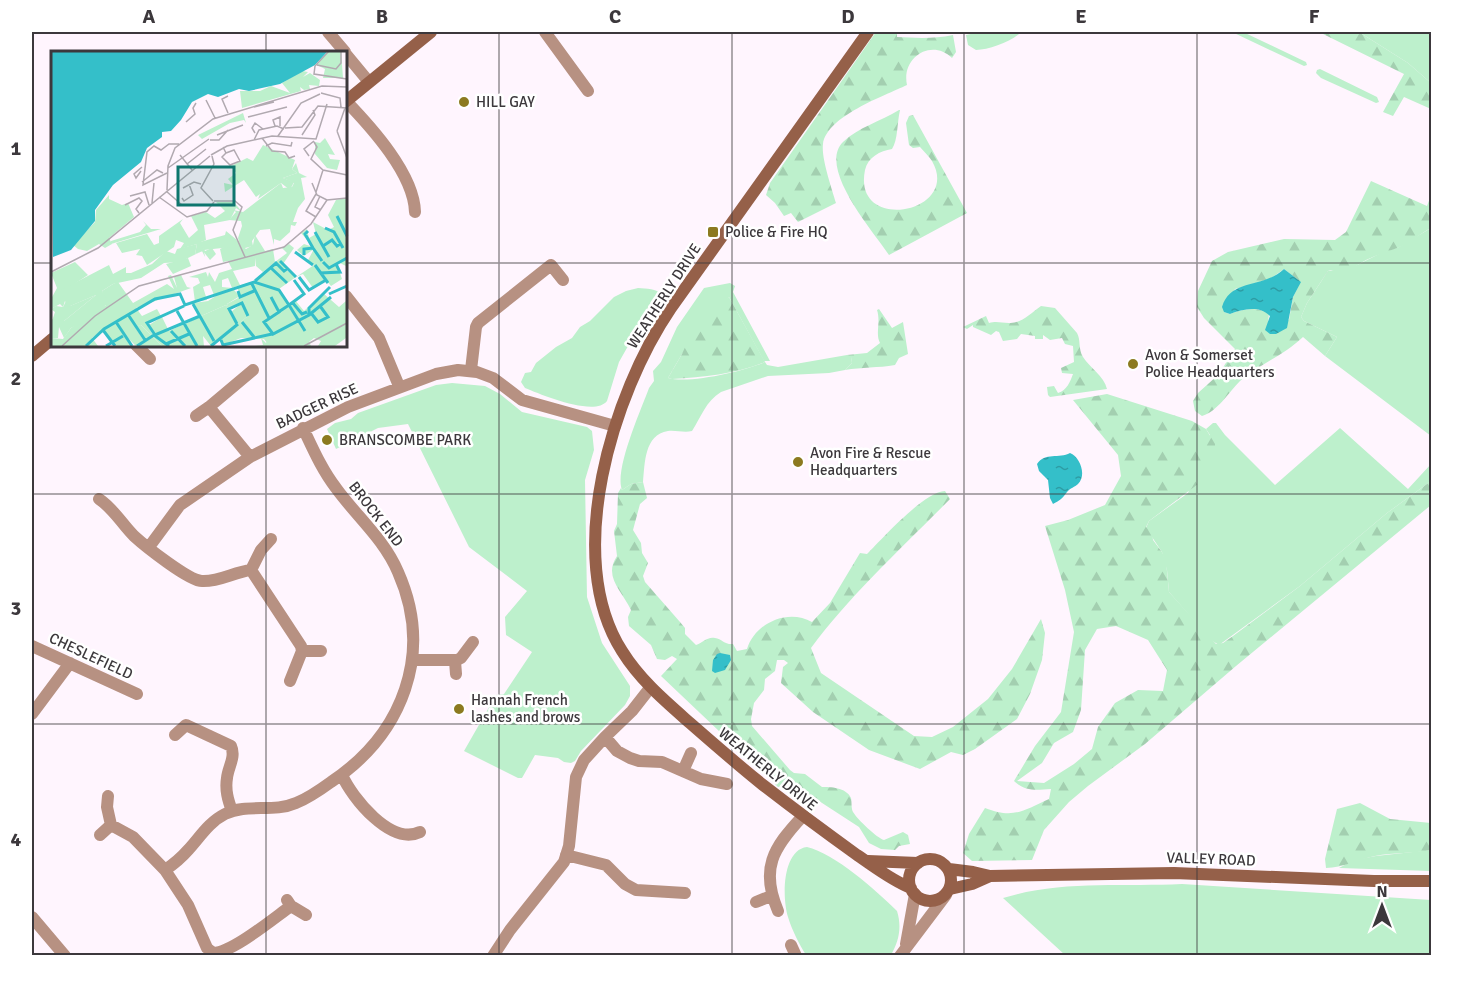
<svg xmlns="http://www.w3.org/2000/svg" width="1463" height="987" font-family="Signika,sans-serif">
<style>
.green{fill:#bdf0cc}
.forest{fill:url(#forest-firs);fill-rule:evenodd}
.water{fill:url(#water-ripples)}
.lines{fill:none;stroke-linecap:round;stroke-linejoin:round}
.street{stroke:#b79182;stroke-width:12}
.secondary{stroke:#956049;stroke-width:12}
.grid{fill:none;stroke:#3c383c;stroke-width:1.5;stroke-opacity:0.55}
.poi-dot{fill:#8c7a20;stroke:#fff;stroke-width:2}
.labels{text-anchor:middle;stroke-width:5;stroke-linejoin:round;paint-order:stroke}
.poi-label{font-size:15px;fill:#3c383c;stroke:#fff;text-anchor:start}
.street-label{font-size:15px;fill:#3c383c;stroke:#fff}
.inset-river{fill:none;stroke:#34bfc9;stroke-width:3}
.inset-road{fill:none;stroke:#b1a9b0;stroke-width:1.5}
.view{fill:#0f766e;fill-opacity:0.15;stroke:#0f766e;stroke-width:3}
.inset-edge{fill:none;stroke:#3c383c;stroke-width:3}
.neatline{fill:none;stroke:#3c383c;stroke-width:2}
.grid-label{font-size:20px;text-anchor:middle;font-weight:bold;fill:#3c383c}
</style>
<defs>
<pattern id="forest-firs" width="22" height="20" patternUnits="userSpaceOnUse" patternTransform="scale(1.5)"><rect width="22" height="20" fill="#bdf0cc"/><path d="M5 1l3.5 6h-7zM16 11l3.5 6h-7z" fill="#a3cfb0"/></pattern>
<pattern id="water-ripples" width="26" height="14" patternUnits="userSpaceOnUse" patternTransform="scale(1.5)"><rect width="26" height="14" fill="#34bfc9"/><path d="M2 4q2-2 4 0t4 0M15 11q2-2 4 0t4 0" fill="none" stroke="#2d9ca4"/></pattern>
</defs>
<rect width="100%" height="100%" fill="#fff5fe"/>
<path class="green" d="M980,32H1021C1013,41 989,50 976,50L968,45L966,35Z
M1232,32H1243L1306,62L1307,65L1304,66Z
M1359,32H1431V83L1408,63Z
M1320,69L1377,97L1379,102L1376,103L1321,78L1316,73L1317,70Z
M1431,228V436L1325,356L1337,337L1304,321L1301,317L1307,303L1328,271L1353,267L1381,253L1399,247Z
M730,283L735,286L733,292L770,361H764L729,297L682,354L668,378C690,384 744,371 765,362L767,365L778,367L847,355L851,356L852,363L845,370L829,373L768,376L721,392C706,401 701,417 692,431C684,433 676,430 668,431C644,435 645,463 643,482L631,484L622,490C614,470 641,410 649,388L654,381L653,371L661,362L677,327L704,288Z
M638,288C647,289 656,288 662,295L632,339L619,362L607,401C595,417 542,395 525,388L521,382L525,373L531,372L536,363L556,347L572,338L580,327L590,321L614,297L626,291Z
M452,383L485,386L500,394L522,412L587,427L592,431L594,450L585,480L587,597L602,643L630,686V696L625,705L581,751L575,761L571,763L564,762L558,758L535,755L522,778H518L464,751L496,695L504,694L532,652L506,635L505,617L527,591L469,547L408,424L378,428L336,449L327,429L335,423L351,419L358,413L436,385Z
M1213,423H1216L1225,435L1275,485L1340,428L1408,489L1431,464V481L1387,513L1300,586L1219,645L1211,640L1169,592L1167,570L1162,552L1146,528L1149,521L1188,493L1210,435L1206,429Z
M807,847C834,853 877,891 897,911C902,927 899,941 891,955H806C799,944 792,930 788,917C782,898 782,850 807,847Z
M1431,850V871L1339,868L1354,860L1376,856Z
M1182,884L1431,900V955H1065L1003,898C1061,880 1122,887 1182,884Z"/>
<path class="forest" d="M876,32H897V37C916,38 934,39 953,35L956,52L952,58C932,38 901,57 907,85C884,96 827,116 823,144C821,158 832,189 836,203L798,222L791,213L784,216L775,203L766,195L770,183Z
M1319,32H1359L1408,63L1431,83V109L1404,97L1393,116L1383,112L1404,74Z
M899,110H900C897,123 898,140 892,149C880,151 868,157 865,170C852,234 962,213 932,161C929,156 924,152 920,147L913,148L909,145L906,123L909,116L913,115L967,213L889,255C874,232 817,168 843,142C857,128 881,121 899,110Z
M1371,181L1427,206L1431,195V228C1421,233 1413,241 1402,246C1384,254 1360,258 1347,275L1331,270L1328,271L1307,303L1301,317L1304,321L1337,337L1325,356L1303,337C1283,356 1258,365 1240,381C1229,392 1217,412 1202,416L1195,411L1193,401L1198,393L1218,375L1235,349L1204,318L1197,307L1198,291L1212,261L1228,252L1284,239L1335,240L1346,232ZM1284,269L1298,280L1299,285L1293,297L1289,320L1268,322L1269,314C1258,306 1242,309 1230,314L1224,312L1235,289L1270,279Z
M729,297L765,362C735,374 704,377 672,379L668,378L682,354L695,325L714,307Z
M1041,306L1055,308L1077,333C1081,340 1078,349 1083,357C1090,368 1104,376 1107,389L1050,397L1048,395L1047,387L1054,386L1058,393C1067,390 1070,382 1073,374L1062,373L1061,368L1074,362L1073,346L1065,344L1062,338L1050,340L1043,335V339H1035V336L1021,334L1017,339L1003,341L999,332L996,331L991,335L973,327V325L967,329L963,327L986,316L989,323C997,321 1001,323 1009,323C1021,324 1031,313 1041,306Z
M879,309L892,328L903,322L908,354L899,358L895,365C878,368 862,367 845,370L852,363L851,357L847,355L867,353L880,343C875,334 881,322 877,310Z
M1107,394L1192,421L1206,429L1215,444V451L1202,481L1149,521L1146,527L1152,532L1153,540L1162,552L1166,561L1169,592L1216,644L1223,643L1233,636L1300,586L1387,513L1431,481V505L1236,666L1145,744L1088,786L1069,802L1044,830L1032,860L972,861L963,853L969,834L985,808C1013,819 1023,811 1049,799L1051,789C1036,790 1026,792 1014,781L1035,746L1061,712L1074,632L1065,590L1045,526L1068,520L1105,505L1121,476L1118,455L1073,400ZM1116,626L1148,640L1167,670L1163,691L1138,690L1115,703L1098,727L1092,749L1074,764L1044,783L1017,781L1042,763L1054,743L1073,732L1081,710L1085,650L1097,629Z
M643,482L647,498L640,504L633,530L641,543L642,553L648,563L643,576L645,582L680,622L685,628V634L696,645C702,643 708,636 715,638C722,639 725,645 733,644L737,651L747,649C755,623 788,608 812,622L830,603L860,553L867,554C882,539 925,491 945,491L950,499C904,546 850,595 811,648L821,673L914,736L932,737L953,727L988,699L1012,669L1041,619L1045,633L1042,660L1030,694L1017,719L975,749L963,755L951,752L920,769L869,750L813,712L781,683L783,667L788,663L784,660H777L775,671L765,679L764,690L754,703L751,719L752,726L790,770L794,773L805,774L822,787C830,787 846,787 851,798C852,803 851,808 853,812C858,820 877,838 884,840L903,832L908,835L910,844L899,846L895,850L881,849L869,843L859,827L799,788L790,785L778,787L661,676L677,659L672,656L665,660L657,659L651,645L629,626L628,617L631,610C622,591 603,577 617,556L614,531L617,524L618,493L621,488L622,490L631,484Z
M1360,803L1390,819L1431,823V850C1413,854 1394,852 1375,856C1358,859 1343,868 1326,868L1325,859L1337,809Z"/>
<path class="water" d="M1284,269L1301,282L1293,297L1287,328L1276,334H1270L1265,330L1270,316C1259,305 1243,309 1230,314L1224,312L1222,307C1231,278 1263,289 1284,269Z
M1070,453C1080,457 1087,475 1078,484C1075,487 1070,488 1067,492C1063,498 1059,501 1053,504L1050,498L1048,480L1039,471L1037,464C1045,452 1059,459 1070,453Z
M720,653L730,655L731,660L725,670L715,673L712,671L713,660L717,654Z"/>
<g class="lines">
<path class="street" d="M328,32L345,52
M545,32L588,91
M345,53L369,82
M346,101C371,127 414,174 415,212
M345,297L346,296L379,338L399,386
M136,345L150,359
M471,370L476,327L478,323L551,265L563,280
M196,416L209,407
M250,457L209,407L253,370
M99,499C114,509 121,523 134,536C145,546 189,581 202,581C219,582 234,572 251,570L301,646L302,651L290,681
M149,547L180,505L250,457L348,407L436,374L458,370L477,372L493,378L522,400L615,426
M251,570L261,550L271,539
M32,646L137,694
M302,651H321
M412,660H457L461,658L473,642
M455,661L456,674
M650,688L632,711L605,737L617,751L630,758L639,761L662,762L701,779L727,784
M32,714L70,663
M175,735L186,725L231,746C236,757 228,767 227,778C225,790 228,800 232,811
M683,771L691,753
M342,775C352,798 391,846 420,832
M108,796L107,807L111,825L133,837L165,870C174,864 182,857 189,849C200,837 209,822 225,814C247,803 273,813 296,803C309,798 320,790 331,782C403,734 434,653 398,572C384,539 357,517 336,488C322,470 313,449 303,428
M100,835L111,825
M566,855L606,865L625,884L636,890L685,893
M165,870L188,905L207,948L213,953C232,953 274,918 291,906L287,900
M756,902L771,896
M291,906L306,915
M778,911C760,869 773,848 802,817
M32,917L65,956
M906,944L915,894
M791,945L796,956
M493,956L510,930L564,862L569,846L576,777L584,760L605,737
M900,956L946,895"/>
<path class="secondary" d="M868,32L671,308C613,393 562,557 622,651C640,680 665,701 690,723C714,744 738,765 763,785C794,809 825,832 857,855C875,867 891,880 911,888
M345,102L431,32
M32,356L52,339
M909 880a21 21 0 1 1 42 0a21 21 0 1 1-42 0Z
M868,861L918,863
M949,869L973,872L990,876L1174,873L1374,881H1432
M950,889L972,884L990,876"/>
</g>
<path class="grid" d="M266,32V52M499,32V956M732,32V956M964,32V956M1197,32V956M32,263H52M345,263H1432M266,345V956M32,494H1432M32,724H1432"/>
<g class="poi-dot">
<circle cx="464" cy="102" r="6"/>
<rect x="707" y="226" width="12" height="12" rx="3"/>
<circle cx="1133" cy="364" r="6"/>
<circle cx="327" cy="440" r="6"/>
<circle cx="798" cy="462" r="6"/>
<circle cx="459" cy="709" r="6"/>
</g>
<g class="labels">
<g class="poi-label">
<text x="476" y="107">HILL GAY</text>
<text x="725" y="237">Police &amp; Fire HQ</text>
<text x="1145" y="360">Avon &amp; Somerset<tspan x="1145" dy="17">Police Headquarters</tspan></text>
<text x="339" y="445">BRANSCOMBE PARK</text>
<text x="810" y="458">Avon Fire &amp; Rescue<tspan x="810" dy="17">Headquarters</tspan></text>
<text x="471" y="705">Hannah French<tspan x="471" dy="17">lashes and brows</tspan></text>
</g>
<g class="street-label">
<text transform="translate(664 296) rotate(-57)" y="5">WEATHERLY DRIVE</text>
<text transform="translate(317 406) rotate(-25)" y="5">BADGER RISE</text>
<text transform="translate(376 514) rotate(52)" y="5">BROCK END</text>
<text transform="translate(91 656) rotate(25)" y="5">CHESLEFIELD</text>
<text transform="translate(768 769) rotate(39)" y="5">WEATHERLY DRIVE</text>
<text transform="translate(1211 859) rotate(2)" y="5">VALLEY ROAD</text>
</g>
</g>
<g transform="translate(51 51)">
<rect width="296" height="296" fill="#fff5fe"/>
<path d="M278,0H290L292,27H272L274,18L266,14ZM251,20L257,21L252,26L259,22L269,29L268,35L258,34L259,38L253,39L249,36L250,40L191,57L189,40H209L220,35L239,42L231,32ZM212,94L244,109L241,118L246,122L232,127L243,131L239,139L230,132L207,148L209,143L205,146L193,129L174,141L173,132L182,134L177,128L185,122L180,115L196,107L202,110ZM58,144V148L71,154L77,152L83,166L58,187L61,193L54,197L48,193L36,200L27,198L22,194L44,171L45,159ZM295,147V215L289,212L293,208L286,213L291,228L280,235L274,228L262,237L252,223L245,226L263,214L257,209L263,198L253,205L246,199L253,193L262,196L250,182L256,178L258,187L265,183L262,171L277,179L283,176L277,164L285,149ZM165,151H183L191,161L185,157L179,169L153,174L155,189L150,191L154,200L161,197L165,203L159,209L152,200L144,203L146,193L129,198L133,192L125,189L123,196L96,214L91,205L85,204L89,198L71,202L65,192L96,183L103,194L108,192V185L132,168L129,172L138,187L147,179L140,165L155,161L164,167L174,160ZM204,184L214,200L222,198L224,211L236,202L231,197L238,193L243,197L232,213L237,217L233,220L224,211L212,221L205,215V207L204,215L182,220L189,234L181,237L177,227L171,229V236L181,237L189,245L176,253L180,261L191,252L197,265L186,274L175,254L150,265L143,252L157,250L168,243L163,244L159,234L152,236L156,249L144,251L142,236L149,232L147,227L138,226L155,221L157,226L158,221L164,231L168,222L181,218L177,210L172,211L169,198L186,189L195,198L202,194ZM137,207L140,215L122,223L115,213ZM24,211L37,224L0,248L6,237L0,222ZM120,224L126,237L123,226L130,224L136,236L140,237L85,257L91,265L106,258L110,265L95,272L102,284L106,286L98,274L111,266L118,280L133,273L145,295H111L90,274L84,276L93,290L85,295L74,284L80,295H65L52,278L41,287L47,295H0V287L12,288L20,277L55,254L51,240L62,233L67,231L82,252L116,233L123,238L117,225ZM272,242L288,256L295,250V287L284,295H267L270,290L263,287L258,291L260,295H204L212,294L210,287L215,292L238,253L244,249L253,260ZM45,244L13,270L0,273L4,261L0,258L5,255L12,256L15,250L19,255Z" fill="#bdf0cc"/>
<path d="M192,62L195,72L193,69L179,72L151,88L147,84ZM274,87L284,104L277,103L279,108L289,109L286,119L276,117L264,103V91L269,92ZM245,112L248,122L256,126L250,127L254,148L247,157L242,171H246L244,175L240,174L239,181L229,190L223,188V194L219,178L209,179L201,190L202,195L190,198L187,187L191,175L190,170L178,169L185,161L182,159L192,161L230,132L232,137L241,136L243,132L232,127L246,122L241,118ZM92,170L100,178H110L60,193V190L89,181L95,174ZM175,180L186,189L180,196L153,199L149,191L174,184ZM146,193L144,203L151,200H153L154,206L151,200L129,211L113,212L90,227L62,233L51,240L58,251L40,268L20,277L13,287L8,276L7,287H0V268L13,270L45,244L17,256L14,250L12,256L9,253L0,258V248L8,240L58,214L62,223L75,216V222H80L101,213L115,200L124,203L126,198ZM143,252L165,290L174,284L160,295L152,285L153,295H146L134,273L149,266ZM77,265L84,275L90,274L111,295H86L94,290Z" fill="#bdf0cc"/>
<path d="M225,212L245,226L228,238L238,253L241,251L251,263L257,260L267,271L238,288L216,292L213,288L190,287L172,294L169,287L165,291L150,265L175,254L187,273L197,265L192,252L178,258L176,253L189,246L186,235L204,230Z" fill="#bdf0cc"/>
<path d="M0,0H277L264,14L229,33L198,40L188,38L167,46L157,43L141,51L130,69L120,80L111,81V86L96,97L90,111L62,134L44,159V170L20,199L2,206Z" fill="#34bfc9"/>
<path class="inset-river" d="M286,165L296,185M274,177L283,181L292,197M257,180L254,183L262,197M264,181L278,206M272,195L281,189L286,195L289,193M244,201L262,214M253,204V198L262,197L271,210M229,210L245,226M272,211L278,217L296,207M264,214L277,232M220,217L236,232M269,222L289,221L285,213M248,226L258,239L275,229M204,230L225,212L233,220L237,217M201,233L218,267M187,240L189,246L203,240M278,243L296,235M220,246L228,261L213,271L222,283L258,264V257L279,236M241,251L251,263L256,261M142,253L163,290M133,255L96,272L104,284L149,265M126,260L146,295M229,260L238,254L254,280M260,262L267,271L277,266L269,255M258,264L280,246M78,265L94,289M65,271L81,295M191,271L203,286M186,273L178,258L191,252L197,265M52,279L64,295M120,280L134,295M170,289L172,294L221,283M115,293L138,283M35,295L53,278L104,248L129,243L134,254L203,231L228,239L238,254L253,243L243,229M55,295L72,285M86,295L103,284L118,295M160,295L187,273"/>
<path class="inset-road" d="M278,0L264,15L263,23L296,28M266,14L285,18L290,12V0M270,42L289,47L290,56M155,49L164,67M203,56L223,51M177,62L171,48L177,45M197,66L236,56M135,71L144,63L142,57L145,52M224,75L222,69L229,66V75M234,77L251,76L267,55L296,57M286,80L296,107M286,80L294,57M204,82L201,77L204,72L212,78M166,84L192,74M251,84L264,64L262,59M227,85L250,52L269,43M211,87L221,100L234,101L238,107L244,105M159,89H168L177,79M203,89L208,79L226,75L233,78M263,91L266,96L260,108L272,119L296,124M215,95L221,92L240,95L241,91M172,96L175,102L183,99L189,110L179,114L171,106L175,102M129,104L141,119M160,104L176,95L221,85L265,88L276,53M161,105L163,113L150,137L162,150M258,105L253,98L263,90M136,113L155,98M117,117L158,88M90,120L85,127L83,123L91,116M116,122L92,134L96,101L103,95L110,99L118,93H128M91,131L106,119L112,122M261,132L266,144L276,149M132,137L143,131L150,133M116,139L117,115L124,97L162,68L271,35L296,36M115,140L131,154M265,141L272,119M79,145L94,141L98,154M269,145L264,156L270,159M108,146L136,166L156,160L163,151M131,147L133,150L142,144L138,133M163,150H184L191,156L182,179L194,206M101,152L103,132M74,154L88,147L91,150L85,158L88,162M265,166L255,160L265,143M0,221L47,197L159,105M11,295L44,265L88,235L233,196L260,173L276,149L296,147M253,295L296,272"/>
<path class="view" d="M127,116H183V154H127Z"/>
<rect width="296" height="296" class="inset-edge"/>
</g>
<rect width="1463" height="987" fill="none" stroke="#ffffff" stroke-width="66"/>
<g transform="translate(1382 906)" stroke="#ffffff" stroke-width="4.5" paint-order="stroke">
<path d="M0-4.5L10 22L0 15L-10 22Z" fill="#3c383c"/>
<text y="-9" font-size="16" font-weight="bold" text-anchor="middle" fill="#3c383c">N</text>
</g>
<rect x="33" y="33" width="1397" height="921" class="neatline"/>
<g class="grid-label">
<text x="149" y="23">A</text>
<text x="382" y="23">B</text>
<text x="615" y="23">C</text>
<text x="848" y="23">D</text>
<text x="1081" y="23">E</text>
<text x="1314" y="23">F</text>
<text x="16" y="155">1</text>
<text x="16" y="385">2</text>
<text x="16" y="615">3</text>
<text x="16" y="846">4</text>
</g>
</svg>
